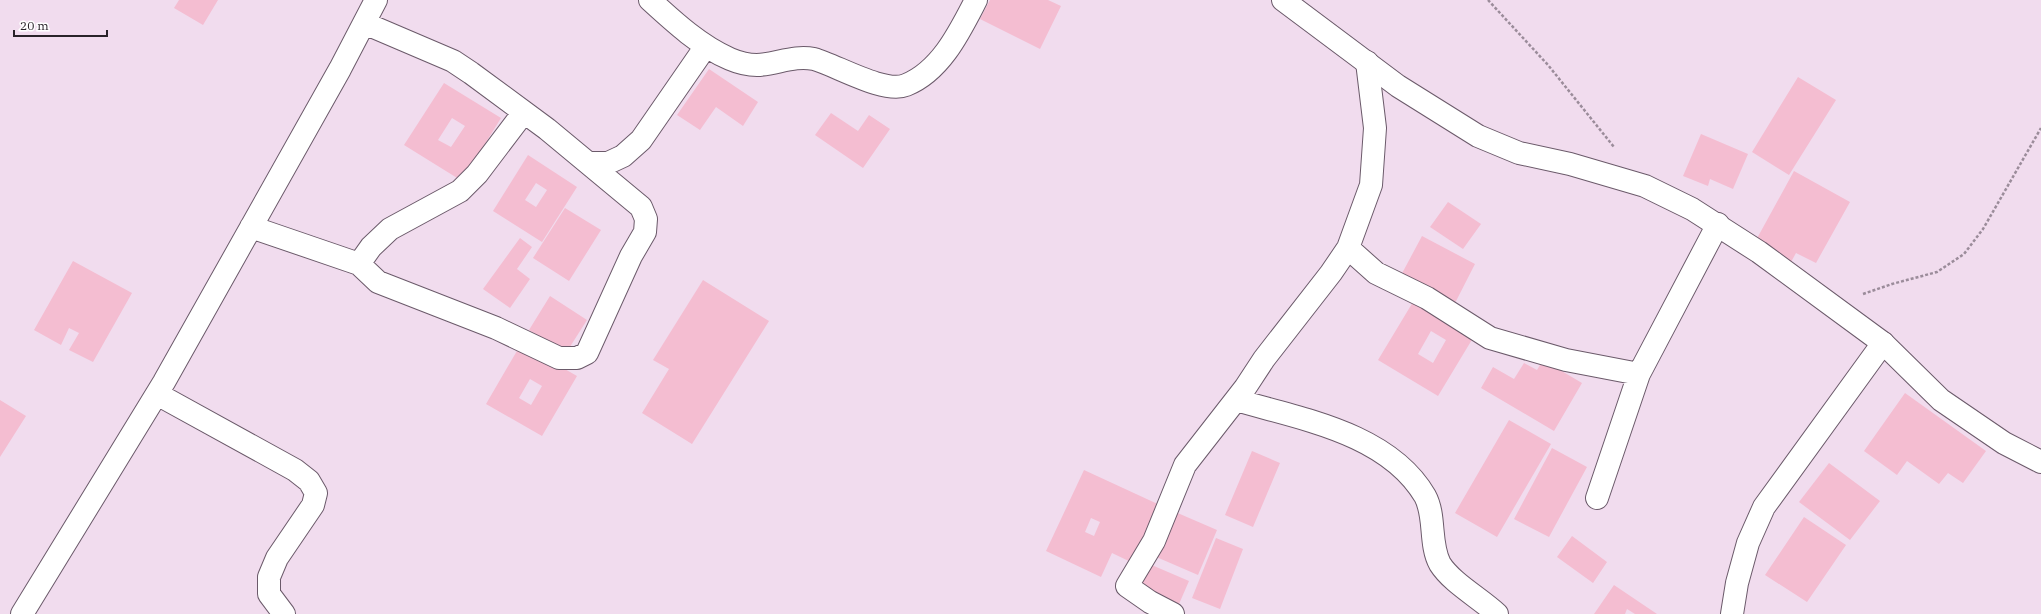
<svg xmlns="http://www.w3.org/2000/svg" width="2041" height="614" font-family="'IBM Plex Serif',serif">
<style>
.building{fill:#f4bdd1;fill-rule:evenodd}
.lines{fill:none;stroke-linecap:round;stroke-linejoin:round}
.street-casing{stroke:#6b5a6a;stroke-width:24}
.secondary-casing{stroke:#6b5a6a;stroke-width:24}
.path{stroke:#9b8c9a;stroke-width:2.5;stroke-dasharray:3 2;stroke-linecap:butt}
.street{stroke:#fff;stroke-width:22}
.secondary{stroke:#fff;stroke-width:22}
</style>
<rect width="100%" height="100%" fill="#f1dcee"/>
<path class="building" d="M179,0H218L203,25L174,8Z
M990,0H1048L1061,6L1040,49L980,19Z
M709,69L758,102L743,126L716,107L700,130L677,115Z
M1798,77L1836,100L1789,175L1752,152Z
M444,83L501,118L462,181L404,145ZM452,118L465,126L451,147L438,140Z
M831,113L858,131L869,115L890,129L863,168L815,135Z
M1701,134L1748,154L1733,189L1710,179L1708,186L1683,176Z
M528,155L577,187L542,242L493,211ZM536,183L547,190L536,207L525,200Z
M1794,171L1850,202L1816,263L1796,253L1791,262L1755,242Z
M1448,202L1481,224L1463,249L1430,227Z
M565,208L601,230L569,281L533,258Z
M1422,236L1475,264L1453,307L1399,279Z
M520,238L532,247L517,269L530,279L510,308L483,289Z
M73,261L132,293L93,362L69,350L79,333L69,328L61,345L34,330Z
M703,280L769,321L692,444L642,413L669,369L653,360Z
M550,296L587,320L566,353L529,330Z
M1416,297L1476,333L1438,396L1378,360ZM1431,331L1446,340L1433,363L1418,354Z
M521,344L577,376L542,436L486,404ZM530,379L542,386L531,405L519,398Z
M1543,360L1582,383L1554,431L1481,388L1493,367L1514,379L1524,363L1537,370Z
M1905,393L1986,451L1963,483L1948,473L1939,484L1907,461L1897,475L1864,451Z
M0,400L26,416L0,457Z
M1509,420L1551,444L1497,537L1455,513Z
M1552,448L1587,467L1549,537L1514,519Z
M1252,451L1280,463L1253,527L1225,515Z
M1829,463L1880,501L1850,540L1799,502Z
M1084,470L1162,506L1135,564L1112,553L1101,577L1046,551ZM1091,518L1100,522L1094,536L1085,532Z
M1173,511L1217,530L1198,575L1154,556Z
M1804,517L1846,545L1807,602L1765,575Z
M1572,536L1607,562L1593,583L1557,557Z
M1216,538L1243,549L1220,609L1192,598Z
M1147,563L1189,581L1179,604L1137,585Z
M1614,585L1657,614H1635L1627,609L1625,614H1594Z"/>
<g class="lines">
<defs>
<path id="street" d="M650,0C674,22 700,46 730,59C737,62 749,65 757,65C777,64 794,55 814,59C836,65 884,94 906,85C941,71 960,31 976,0
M588,163H608L623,156L641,140L706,46
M251,227L359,264L378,282L496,328L559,358H577L587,353L631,256L645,232L646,219L641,207L547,129L471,73L453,61L364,23
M1348,248L1376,273L1427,298L1490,338L1566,360L1639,374
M359,264L371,247L390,229L460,191L477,174L524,112
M157,394L295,470L309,481L316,493L313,505L277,558L269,577V594L284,614
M1236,400C1301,419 1388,433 1425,496C1436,516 1429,544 1440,564C1452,583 1480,598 1497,614
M1597,498L1639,374L1718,224
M22,614L164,382L340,69L376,0
M1173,614L1150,602L1127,586L1154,541L1185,465L1245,388L1264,359L1331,273L1348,248L1371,185L1375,128L1367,62
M1732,614L1737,583L1748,543L1764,507L1883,343"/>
<path id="secondary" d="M1283,0L1398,86L1478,136L1519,153L1570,164L1645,186L1692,209L1759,252L1883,343L1941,400L2004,443L2041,462"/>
</defs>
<use href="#street" class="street-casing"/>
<use href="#secondary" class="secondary-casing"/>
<path class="path" d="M1488,0L1548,65L1614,147
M1863,294L1892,284L1937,272L1964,254L1983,229L2041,128"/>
<use href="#street" class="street"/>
<use href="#secondary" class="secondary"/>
</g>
<path d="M14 30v6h93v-6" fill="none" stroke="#292229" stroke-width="2"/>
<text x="20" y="30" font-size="12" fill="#292229" stroke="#ffffff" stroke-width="3" paint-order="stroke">20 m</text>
</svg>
